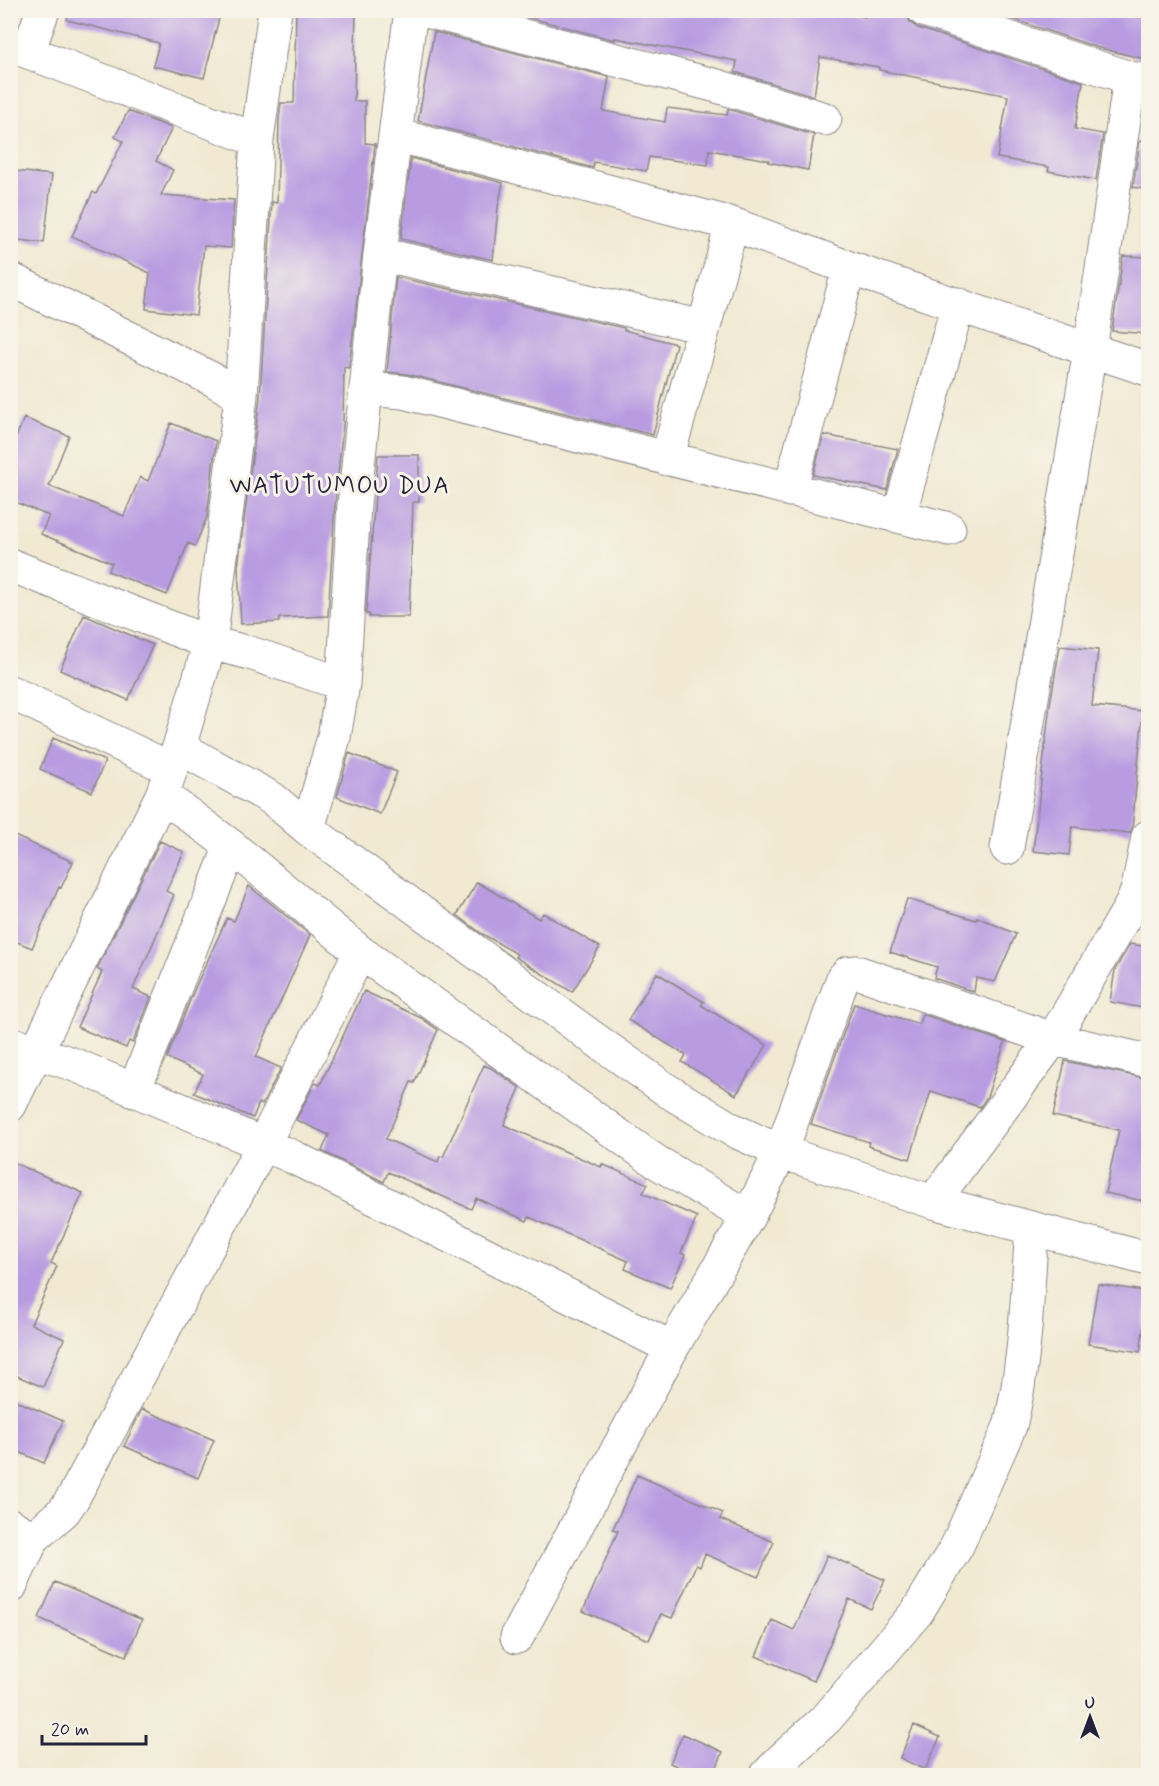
<svg xmlns="http://www.w3.org/2000/svg" width="1159" height="1786" font-family="Mynerve,sans-serif">
<style>
.building{fill:#b89be1}
.lines{fill:none;stroke-linecap:round;stroke-linejoin:round}
.street-casing{stroke:#8a8686;stroke-width:35}
.street{stroke:#fff;stroke-width:33}
.labels{text-anchor:middle;stroke-width:6;stroke-linejoin:round;paint-order:stroke}
.quarter-label{font-size:24px;letter-spacing:1.5px;fill:#22223b;stroke:#f7f3e8}
</style>
<rect width="100%" height="100%" fill="#f7f3e8"/>
<filter id="ink" filterUnits="userSpaceOnUse"><feTurbulence type="fractalNoise" baseFrequency=".0167" numOctaves="2"/><feDisplacementMap in="SourceGraphic" scale="12" xChannelSelector="R" yChannelSelector="G"/><feConvolveMatrix kernelMatrix="1 2 1 2 8 2 1 2 1" color-interpolation-filters="sRGB"/></filter>
<filter id="wash" filterUnits="userSpaceOnUse"><feTurbulence type="fractalNoise" baseFrequency=".008" numOctaves="4" result="noise"/><feDisplacementMap in="SourceGraphic" scale="24" xChannelSelector="R" yChannelSelector="G"/><feGaussianBlur stdDeviation="1.35" result="paint"/><feColorMatrix in="noise" values="0 0 0 0 0 0 0 0 0 0 0 0 0 0 0 0 0 1.4 0 .05"/><feComposite in="paint" operator="in"/></filter>
<g filter="url(#wash)">
<rect width="100%" height="100%" fill="#f1e9d2"/>
<g id="blocks">
<path class="building" d="M69,10H221L204,78L153,66L159,43L67,20Z
M296,10H356L354,101H365V143L375,144L349,368L344,367L343,425L335,504L328,616L279,618V622L241,624L238,567L260,397L272,202L277,203L279,120L281,103H294Z
M500,10H828L865,17L866,10H906L910,22L918,28L1083,82L1075,129L1103,134L1096,180L1048,171L1049,167L997,158L1008,96L879,70V67L820,57L814,96L735,72L737,61L615,38V40Z
M985,10H1116L1149,18V60L1099,48Z
M434,32L609,77L603,111L665,122L667,108L727,115L728,109L814,135L808,170L768,162L769,160L709,150L708,165L649,157L646,171L594,162L593,168L418,121Z
M128,111L172,128L156,161L173,170L161,195L234,200L231,248L204,246L196,315L146,309L150,273L72,236L93,192L96,194L123,141L115,137Z
M1140,140L1149,142V190L1133,187Z
M411,158L503,183L498,207L493,260L401,239Z
M15,171L52,175L44,243L10,239V210Z
M1123,256L1149,257V334L1112,331Z
M396,277L624,328V330L676,344L653,435L407,374L387,372Z
M24,418L69,436L49,486L124,516L140,477L148,481L171,423L216,441L207,517L195,546L188,543L167,595L108,571L112,563L41,534L49,516L10,500V452Z
M824,435L898,449L887,490L813,475Z
M378,455H419V502H413L409,617H369V614H366Z
M84,615L153,645L128,700L60,670Z
M1060,646L1098,650L1092,706L1143,711L1132,829L1130,833L1072,827L1069,855L1033,851L1050,704Z
M53,738L105,761L92,792L40,769Z
M349,753L397,772L380,814L337,797Z
M10,834L73,862L61,888L59,887L32,948L10,939Z
M160,841L184,852L166,891L174,895L133,989L151,997L133,1043L129,1041L126,1048L77,1027L102,972L97,969Z
M477,882L539,919L543,913L600,947L572,992L515,957L517,954L481,933L457,915Z
M249,886L310,935L256,1057L281,1068L262,1105L259,1103L253,1118L194,1093L203,1074L167,1058L195,988L227,918L234,921Z
M907,899L976,920L977,917L1016,934L995,982L976,978L974,992L934,978L937,967L890,952Z
M1130,944L1149,947V1009L1110,1002L1115,970Z
M657,973L704,1002L701,1005L767,1045L736,1095L682,1062L686,1055L628,1020Z
M364,991L421,1018L438,1030L414,1083L411,1082L386,1139L438,1162L440,1156L443,1157L484,1065L491,1068L520,1088L504,1125L601,1167L602,1164L648,1184L643,1193L697,1217L681,1253L685,1255L670,1288L625,1269L628,1261L529,1217L527,1221L476,1198L471,1209L388,1172L384,1182L322,1151L329,1135L296,1120L315,1083L320,1085Z
M854,1004L919,1024L922,1014L1005,1042L987,1097L980,1107L931,1091L910,1159L868,1146L869,1142L811,1124Z
M1065,1061L1149,1079V1202L1105,1193L1119,1130L1053,1116Z
M10,1161L83,1193L51,1263L57,1266L31,1324L64,1339L43,1387L10,1373Z
M1098,1284L1149,1292L1140,1352L1088,1344Z
M10,1398L63,1421L44,1463L10,1448Z
M142,1409L214,1440L198,1478L124,1446Z
M637,1475L723,1513L720,1519L774,1542L758,1577L705,1554L700,1567L696,1565L672,1618L661,1614L649,1640L583,1611L618,1531L613,1529Z
M827,1555L885,1580L871,1609L849,1599L814,1681L756,1656L772,1620L794,1630Z
M55,1582L142,1620L126,1656L39,1618Z
M914,1725L940,1737L925,1770L900,1758Z
M683,1734L723,1752L713,1776H699L670,1763Z"/>
</g>
</g>
<g filter="url(#ink)">
<use href="#blocks" fill-opacity="0" stroke="#8a8686" stroke-width="1.5"/>
<g class="lines">
<defs>
<path id="street" d="M275,10L257,140L241,396L210,643L179,747L273,799L308,829L589,1035L668,1091L731,1129L781,1152L933,1202L1148,1259
M423,10L717,86L825,119
M924,10L1130,78L1148,81
M10,45L257,140
M28,52L43,10
M396,135L732,224L849,268L1090,350L1130,78
M380,254L704,327L667,459
M10,279L214,380L241,396
M704,327L732,224
M367,389L403,392L949,529
M790,490L849,268
M899,516L958,304
M10,565L210,643L250,653L343,684
M10,692L171,769
M162,795L231,846L360,952L655,1161L748,1217
M308,829L334,737L343,684L354,505L380,254L411,10
M1007,848L1090,350L1148,369
M10,1043L75,1065L293,1157L672,1348L517,1637
M134,1091L231,846
M10,1105L162,795L179,747
M933,1202L1053,1039L1133,902L1138,888L1148,837
M672,1348L748,1217L781,1152L843,978L848,973L857,972L1053,1039L1148,1061
M10,1525L33,1538L64,1511L73,1498L263,1145L360,952
M10,1587L33,1538
M766,1776L779,1762L827,1718L917,1612L957,1546L1010,1426C1026,1362 1027,1294 1032,1228"/>
</defs>
<use href="#street" class="street-casing"/>
<use href="#street" class="street"/>
</g>
</g>
<g class="labels">
<g class="quarter-label">
<text x="340" y="493">WATUTUMOU DUA</text>
</g>
</g>
<rect width="1159" height="1786" fill="none" stroke="#f7f3e8" stroke-width="36"/>
<g transform="translate(1090 1717)" stroke="#f7f3e8" stroke-width="4.5" paint-order="stroke">
<path d="M0-4.5L10 22L0 15L-10 22Z" fill="#22223b"/>
<text y="-9" font-size="16" font-weight="bold" text-anchor="middle" fill="#22223b">U</text>
</g>
<path d="M42 1735v9h104v-9" fill="none" stroke="#22223b" stroke-width="3"/>
<text x="51" y="1735" font-size="18" fill="#22223b" stroke="#f7f3e8" stroke-width="4.5" paint-order="stroke">20 m</text>
</svg>
